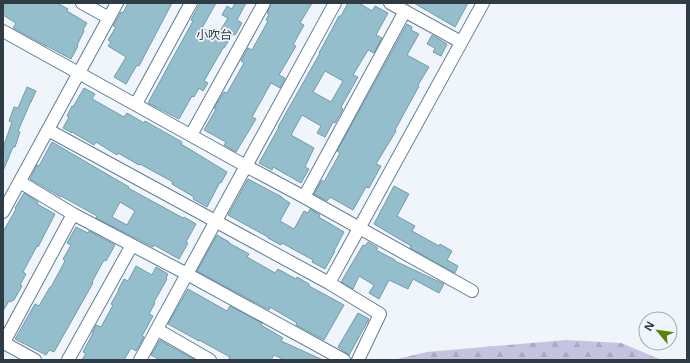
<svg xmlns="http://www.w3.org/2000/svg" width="690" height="363" font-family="'Open Sans','Noto Sans JP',sans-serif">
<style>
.forest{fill:url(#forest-firs)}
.building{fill:#94becc;stroke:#739ba9;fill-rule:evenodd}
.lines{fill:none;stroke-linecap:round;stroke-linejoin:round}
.minor-casing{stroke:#617e95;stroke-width:14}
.minor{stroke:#fff;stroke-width:12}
.labels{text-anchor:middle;stroke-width:3.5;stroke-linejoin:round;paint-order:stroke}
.neighbourhood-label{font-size:12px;fill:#2f3c46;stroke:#eff5fa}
</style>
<defs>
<pattern id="forest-firs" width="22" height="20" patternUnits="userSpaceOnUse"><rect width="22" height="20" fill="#c6c3e1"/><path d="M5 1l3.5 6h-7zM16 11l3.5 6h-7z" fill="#aaa8c2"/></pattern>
</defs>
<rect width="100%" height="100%" fill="#eff5fa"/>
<path class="forest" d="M566,340L621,343L662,360H393L427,352Z"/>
<path class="building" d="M3,3H57L68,9L67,11L87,23L83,30L84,31L77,45L78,46L71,59L47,46H46L13,28L16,23L3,15Z
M128,3H172L139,66L137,65L126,84L114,77L126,57L108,46L111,42L108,40L116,27L113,26L121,12L123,13Z
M200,3H216L202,28L217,36L228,18L222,15L227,6L232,9L235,3H246L237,20L242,23L235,35L233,34L224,48H223L204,81L208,83L203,91L199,88L194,97L192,96L179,119L148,103L193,21L191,20Z
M271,3H312L300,23L304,25L293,45L296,46L279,75L285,78L280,88L271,83L252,117L256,119L236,152L224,145L226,142L204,130L216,109L214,108L224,92L227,93L244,63L241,61L248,48L252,50L268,21L266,20L269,14L267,13Z
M348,3H359L372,11L375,6L388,13L376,35L382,38L374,53L368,50L353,75L358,77L341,107L343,109L335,123L333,122L325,137L317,133L321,126L302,115L291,135L314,148L305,167L309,169L301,183L273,167L272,170L259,163L279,127H278L307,76L320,53H319L331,31L339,16H341ZM325,71L343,81L331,102L313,92Z
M414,3H468L455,27Z
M407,24L412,27L411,30L419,34L407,55L429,67L418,85L419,86L395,130L396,131L376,164L381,166L369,188L366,187L353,210L330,197L327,201L314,194L322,180L324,182L340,153L337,151Z
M432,35L447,44L441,56L433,52L435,48L427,44Z
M27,87L36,91L31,102V101L18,131L20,132L15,147H13L3,171V148L12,122L9,121L14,107L18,108Z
M84,88L95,94L92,99L94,100L124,117L127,113L144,123L145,121L182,142L181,144L227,172L221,183L220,182L207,207L193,199L194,197L172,184L173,182L140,164L139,165L118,153L117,155L96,142L94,145L72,132V133L63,128L69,117L67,116L72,106L73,107Z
M52,142L129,187L128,188L183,218L184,217L196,224L186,242L188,243L179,259L154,245L153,247L96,218L97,216L61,196V197L30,179L37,165L39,166ZM120,202L135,211L127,225L112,217Z
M248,179L282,197V198L290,203L280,221L294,229L304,211L308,213L310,209L320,215L319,217L322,219L344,232L334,251H335L325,269L312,262L313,260L282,243L281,245L268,238V237L228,215Z
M394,186L409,194L397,216L415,226L412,231L439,246L440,244L452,251L447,260L458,266L455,273L410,248L411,246L374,224Z
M24,193L38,202L37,204L55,214L38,247L37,246L23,272L26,274L20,285L22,286L14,300H13L11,302L9,301L3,311V232L16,209L15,208Z
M76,227L88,233L89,231L115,245L106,261L104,260L92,282L93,283L54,352L49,350L46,355L15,339L35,304L39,306L50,287H51L65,261L63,259L71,245L67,243Z
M217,235L229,242V243L249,254L247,257L275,273L278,269L296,279L297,277L309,284V286L344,305L324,340L296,325L297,323L270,307L269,310L197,271Z
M368,242L378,248L376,250L395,260V261L444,284L439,293L413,279L408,289L389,280L379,299L369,293L374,285L359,276L353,289L341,282L363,245L365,246Z
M136,266L152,275L156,267L168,274L166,278L167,279L154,302L155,303L149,314L153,316L142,336L144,337L138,348L136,351L131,348L124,360H82L86,353L83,352L93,333H92L96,325L101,327L113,305L111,304L119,290H118L124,279L128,281Z
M188,289L227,311L230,306L262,323L261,325L283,338L281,341L323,360H285L274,355L271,360H228L230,357L199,340V341L168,324Z
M358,313L369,319L349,355L338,347Z
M160,340L170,346L195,360H160L151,355Z"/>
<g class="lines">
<defs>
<path id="minor" d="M82,3L109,18
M390,3L461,42
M3,31L246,166L304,197L472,291
M136,104L191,3
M48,130L329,283L380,314L358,360
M191,135L264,3
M20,182L73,214L187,274L344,360
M304,197L405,11
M3,212L117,3
M329,283L483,3
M158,330L210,360
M4,343L35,360
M3,344L73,214
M68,360L132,245
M140,360L335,3"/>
</defs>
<use href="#minor" class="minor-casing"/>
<use href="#minor" class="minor"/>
</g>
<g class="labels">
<g class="neighbourhood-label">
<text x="214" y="39">小吹台</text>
</g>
</g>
<rect width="690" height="363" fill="none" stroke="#2f3c46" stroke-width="8"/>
<g transform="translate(658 331) rotate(299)"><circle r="19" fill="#eff5fa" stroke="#a2abb2"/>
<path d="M0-3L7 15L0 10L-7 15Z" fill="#598309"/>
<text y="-6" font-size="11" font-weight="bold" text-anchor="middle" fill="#2f3c46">N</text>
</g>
</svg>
